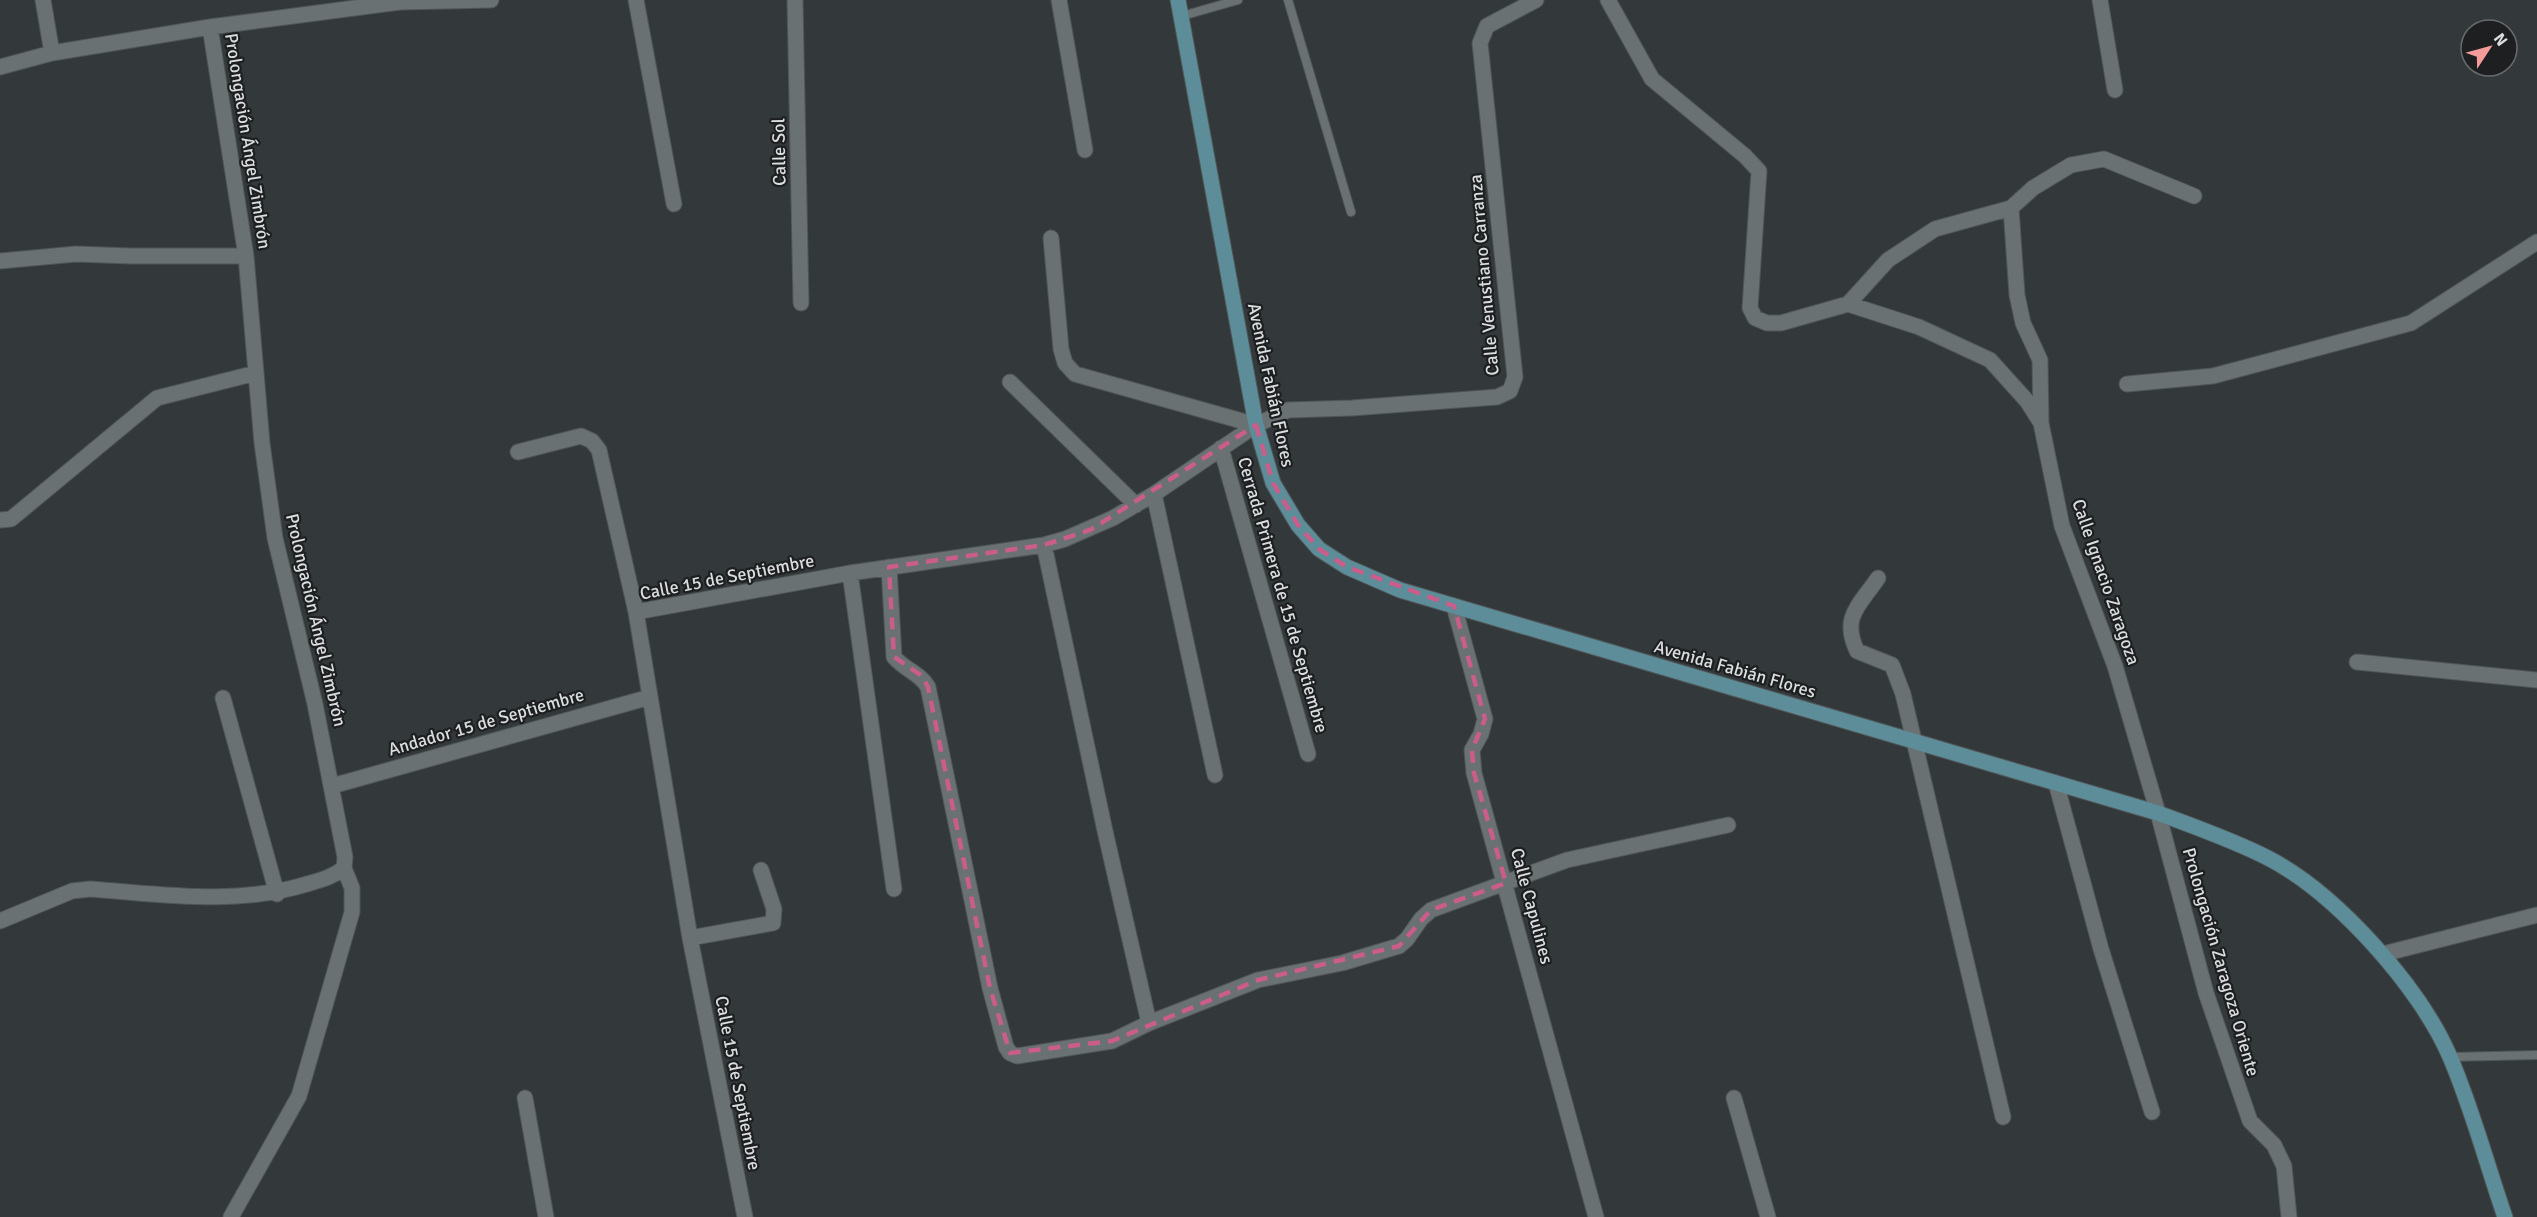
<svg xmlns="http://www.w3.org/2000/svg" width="2537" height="1217" font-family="Signika,sans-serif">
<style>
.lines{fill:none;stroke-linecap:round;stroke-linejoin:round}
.service-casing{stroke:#505557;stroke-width:10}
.minor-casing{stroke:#505557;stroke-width:17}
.secondary-casing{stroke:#505557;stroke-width:17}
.service{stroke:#6a7173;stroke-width:8}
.minor{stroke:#6a7173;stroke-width:15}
.secondary{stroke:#5c8d99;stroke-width:15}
.marked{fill:none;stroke:#ca5d89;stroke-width:4.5;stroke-dasharray:12 8;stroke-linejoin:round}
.labels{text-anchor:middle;stroke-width:4.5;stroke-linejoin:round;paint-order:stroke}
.street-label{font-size:18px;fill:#dadedf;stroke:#1d1f20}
</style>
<rect width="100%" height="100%" fill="#33393a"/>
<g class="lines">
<defs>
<path id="service" d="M1288,0L1351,212
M1182,16L1238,0
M2450,1057L2537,1055"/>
<path id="minor" d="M43,0L52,53
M636,0L674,204
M795,0L801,303
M1059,0L1085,150
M1608,0L1652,79L1745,156L1759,171L1750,308L1755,318L1767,323H1781L1848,304L1919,327L1990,360L2027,401L2041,423L2062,526L2115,666L2158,813L2206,993L2250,1121L2274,1145L2284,1166L2289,1217
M2100,0L2115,90
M0,67L52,53L210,27L400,2L491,0
M1051,238L1061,349L1065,363L1075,374L1256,425
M0,261L76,254L130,256H246
M1848,304L1888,260L1935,229L2011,208
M1010,382L1136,505
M2127,384L2213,376L2411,323L2537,242
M2041,423L2040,360L2023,323L2017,295L2011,208L2033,188L2071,165L2104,159L2194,196
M1221,448L1308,754
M518,452L581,436L592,441L599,450L636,612L690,938L745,1217
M1154,494L1215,775
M0,520L11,519L157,398L256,373
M1044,545L1105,831L1149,1023
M889,567L894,657C905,670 920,673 928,687L990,988L1006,1047L1010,1053L1017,1056L1112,1041L1149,1023L1258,980L1342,963L1399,946L1407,939L1421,919L1431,910L1567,860L1728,825
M850,573L894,889
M1878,578C1859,606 1841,617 1857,651L1892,665L1903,694L2003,1117
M1454,606L1485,719L1481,734L1472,750L1474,773L1596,1217
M636,612L850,573L1044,545L1065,539L1113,518L1154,494L1256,425L1288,410L1352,408L1497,397L1510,391L1515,377L1480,43L1487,26L1536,0
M2357,662L2537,680
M223,698L277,894
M2056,783L2101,949L2152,1112
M332,786L650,697
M0,921L72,891L90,889C162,894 236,906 307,884C321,880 333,877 344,868L345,857L315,704L275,538L262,443L246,256L210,27
M690,938L773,923L774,909L761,870
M2383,954L2537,915
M525,1098L546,1217
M1734,1098L1768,1217
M231,1217L299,1096L352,912V888L344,868"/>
<path id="secondary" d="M1178,0L1256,425L1273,483L1298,525L1319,549L1347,567L1400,590L2158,813C2195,827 2233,840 2268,858C2336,893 2420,987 2450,1057C2472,1108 2487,1165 2505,1217"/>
</defs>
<use href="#service" class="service-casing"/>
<use href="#minor" class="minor-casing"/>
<use href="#secondary" class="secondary-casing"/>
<use href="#service" class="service"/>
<use href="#minor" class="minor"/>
<use href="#secondary" class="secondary"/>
</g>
<path class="marked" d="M1256,425L1273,483L1298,525L1319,549L1347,567L1454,606L1485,719L1472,750L1474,773L1506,883L1431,910L1399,946L1258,980L1112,1041L1010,1053L990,988L928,687L922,676L894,657L889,567L1044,545L1090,530Z"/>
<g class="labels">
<g class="street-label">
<text transform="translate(248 141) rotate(81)" y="6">Prolongación Ángel Zimbrón</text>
<text transform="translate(779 152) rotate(-91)" y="6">Calle Sol</text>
<text transform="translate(1484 275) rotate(-95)" y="6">Calle Venustiano Carranza</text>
<text transform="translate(1271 385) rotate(78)" y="6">Avenida Fabián Flores</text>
<text transform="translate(727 577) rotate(-11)" y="6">Calle 15 de Septiembre</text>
<text transform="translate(2106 582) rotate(71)" y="6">Calle Ignacio Zaragoza</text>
<text transform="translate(1283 595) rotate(74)" y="6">Cerrada Primera de 15 de Septiembre</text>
<text transform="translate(316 620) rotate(77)" y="6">Prolongación Ángel Zimbrón</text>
<text transform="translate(1735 669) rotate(16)" y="6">Avenida Fabián Flores</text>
<text transform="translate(486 722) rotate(-16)" y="6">Andador 15 de Septiembre</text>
<text transform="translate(1532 906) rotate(75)" y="6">Calle Capulines</text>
<text transform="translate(2221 962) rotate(74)" y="6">Prolongación Zaragoza Oriente</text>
<text transform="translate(738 1083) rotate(79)" y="6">Calle 15 de Septiembre</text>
</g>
</g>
<g transform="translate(2489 48) rotate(54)"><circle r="28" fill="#1d1f20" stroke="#696b6c" stroke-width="1.5"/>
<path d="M0-4.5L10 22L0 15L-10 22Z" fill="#f59b9a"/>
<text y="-9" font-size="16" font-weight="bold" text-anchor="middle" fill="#dadedf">N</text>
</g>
</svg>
